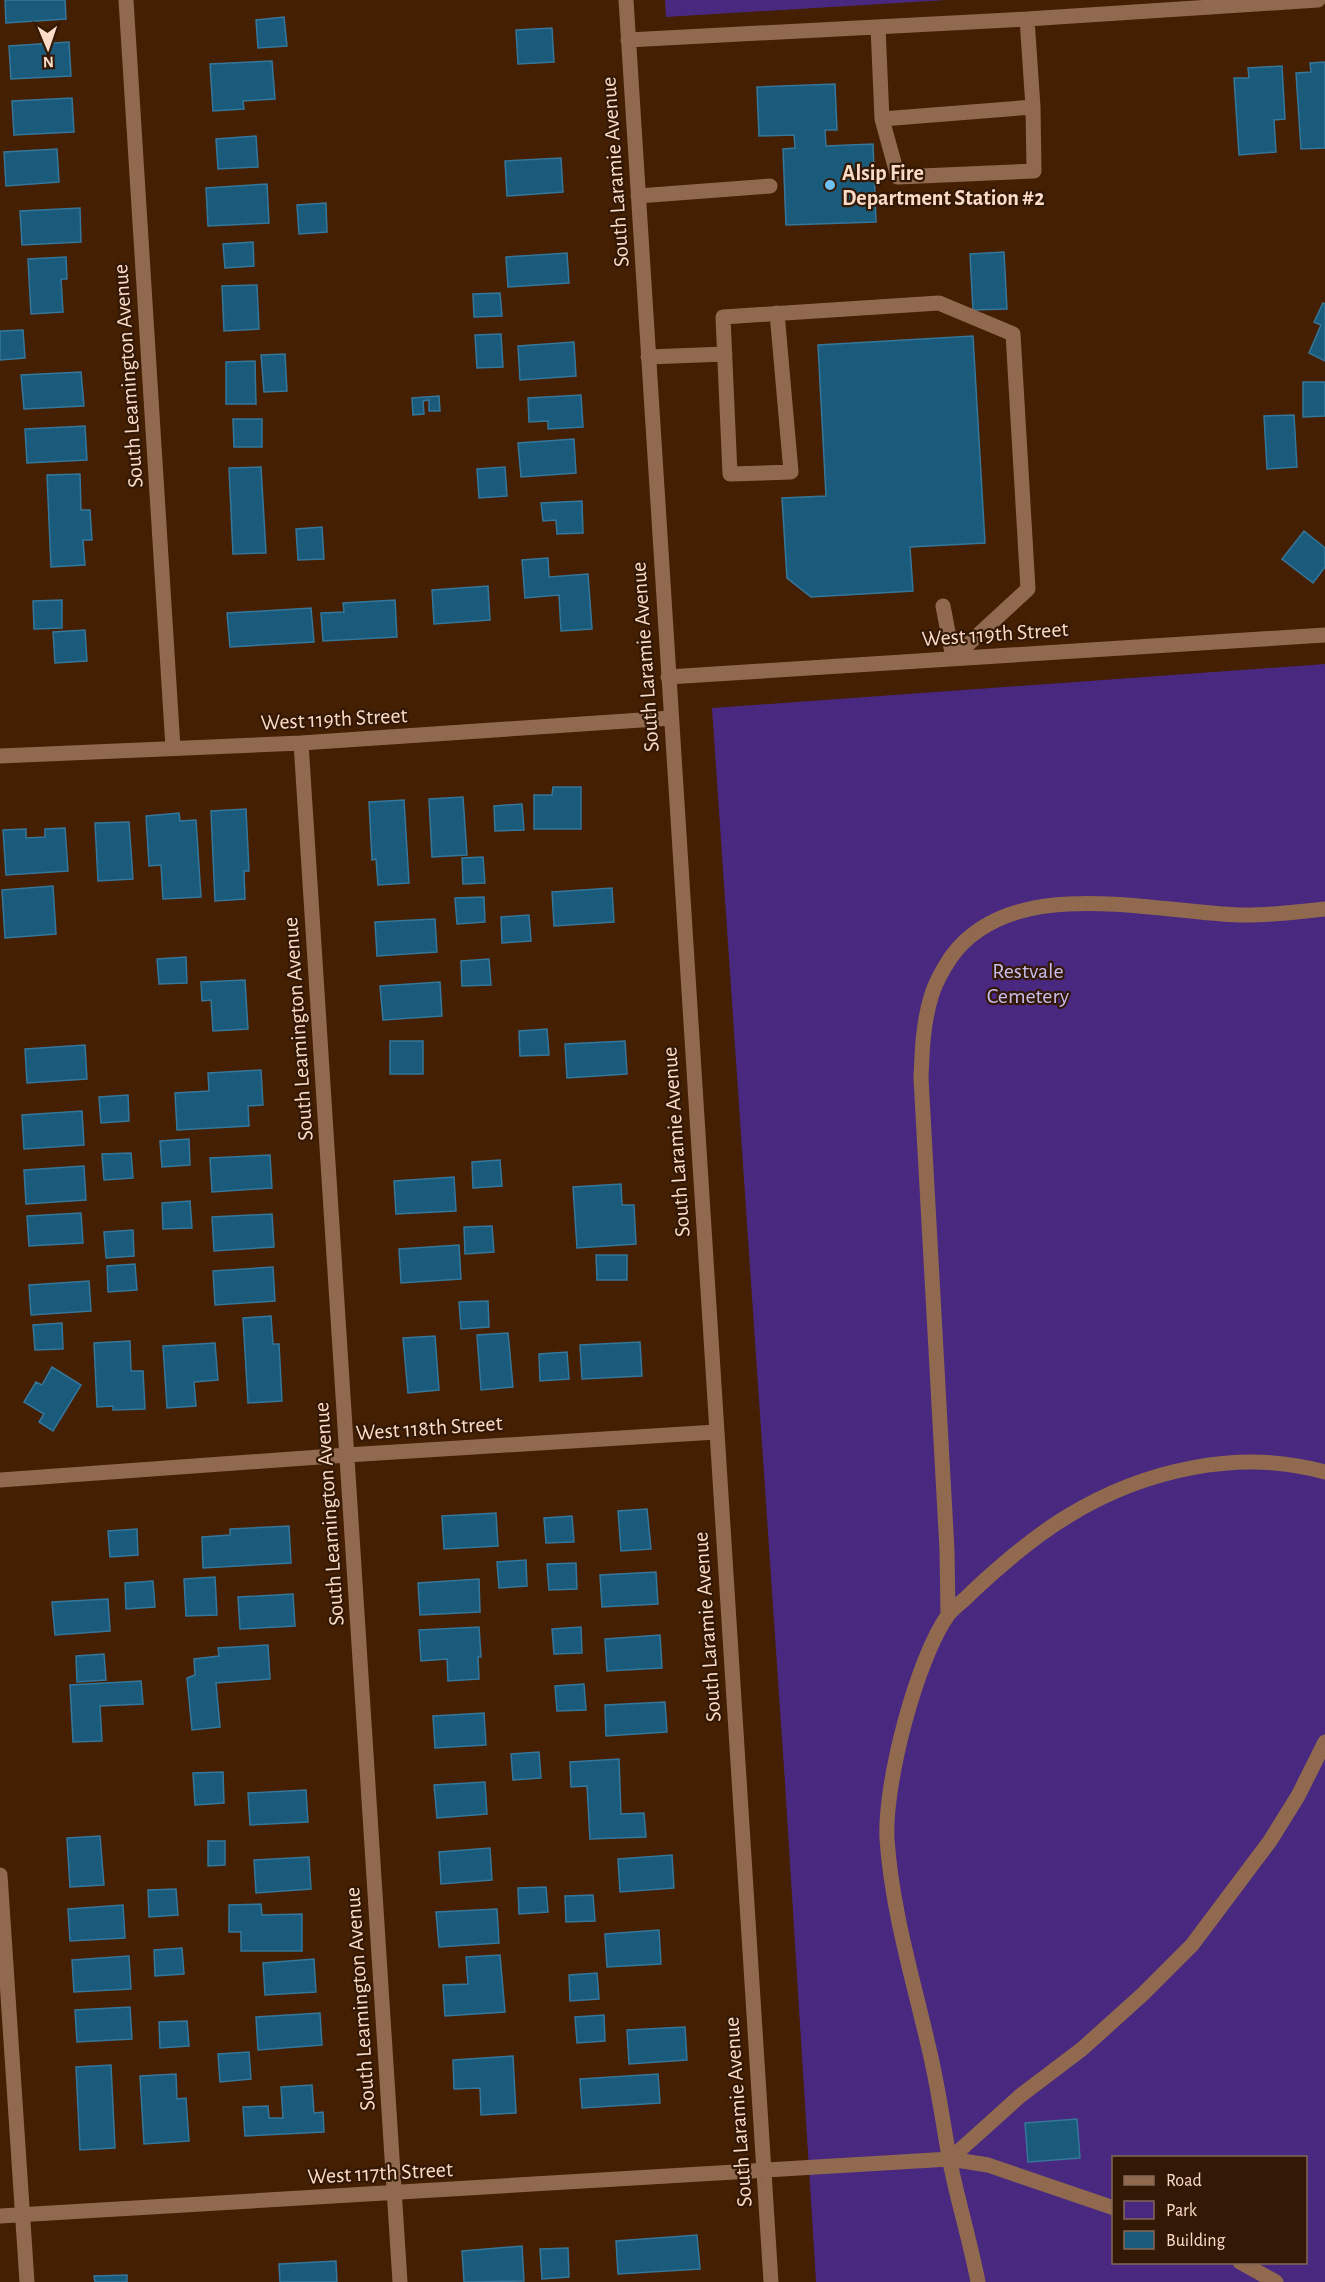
<svg xmlns="http://www.w3.org/2000/svg" width="1325" height="2282" font-family="'Alegreya Sans',sans-serif">
<style>
.green{fill:#48297f;fill-rule:evenodd}
.building{fill:#1a5b7c;stroke:#35769a;stroke-width:1.5}
.lines{fill:none;stroke-linecap:round;stroke-linejoin:round}
.minor{stroke:#90694f;stroke-width:15}
.poi-dot{fill:#6dc2f3;stroke:#331905;stroke-width:2}
.labels{text-anchor:middle;stroke-width:4.5;stroke-linejoin:round;paint-order:stroke}
.street-label{font-size:22px;fill:#fadcc8;stroke:#331905}
.poi-label{font-size:22px;font-weight:bold;fill:#fadcc8;stroke:#331905;text-anchor:start}
.park-label{font-size:22px;fill:#c7bcec;stroke:#331905}
</style>
<rect width="100%" height="100%" fill="#441f01"/>
<path class="green" d="M665,0H947L666,17Z
M1325,664V2282H816L785,1783L712,708ZM1114,2158H1306V2262H1114Z"/>
<path class="building" d="M5,0H65L66,19L6,23Z
M284,17L287,46L258,48L256,20Z
M552,28L554,62L518,64L516,30Z
M69,42L71,76L11,79L9,46Z
M272,61L275,99L243,101L244,109L213,111L210,64Z
M1325,62V148L1301,149L1296,73L1311,72L1310,63Z
M1282,66L1285,119L1274,120L1276,152L1239,155L1234,78H1249L1248,68Z
M835,84L837,130H825L826,146L873,144L876,222L786,225L783,149L795,148L794,135L759,136L757,87Z
M72,98L74,132L14,135L12,101Z
M256,136L258,167L218,169L216,139Z
M57,149L59,182L6,186L4,152Z
M561,158L563,192L507,196L505,161Z
M267,184L269,223L208,226L206,188Z
M326,203L327,232L299,234L297,205Z
M80,208L81,242L22,245L20,211Z
M253,242L254,266L225,268L223,244Z
M1004,252L1007,309L973,310L970,254Z
M567,253L569,283L508,287L506,257Z
M66,257L67,279H61L63,312L31,314L28,259Z
M257,285L259,329L224,331L222,286Z
M500,293L502,316L474,317L473,294Z
M1323,303L1325,304V361L1309,353L1321,325L1314,322Z
M23,330L25,358L0,360V331Z
M501,334L503,367L477,368L475,335Z
M973,336L985,543L910,547L913,591L811,597L787,578L782,498L826,496L818,345Z
M574,342L576,376L520,380L518,346Z
M285,354L287,391L264,392L261,355Z
M255,361L256,404H226V362Z
M81,372L84,406L24,409L21,375Z
M1303,382H1325V416L1303,417Z
M581,395L583,427L548,429V421L529,422L528,398Z
M439,396L440,411H429V400L423,401L424,414L413,415L412,398Z
M1294,415L1297,467L1267,469L1264,416Z
M233,419H262V447H234Z
M85,426L87,460L27,463L25,429Z
M574,439L576,473L521,477L518,443Z
M261,467L266,553L233,554L229,468Z
M505,467L507,496L479,498L477,469Z
M80,474L81,510H90L92,540H83L85,565L51,567L47,475Z
M582,501L583,533L557,534L556,520L543,521L541,503Z
M322,527L324,559L298,560L296,529Z
M1304,531L1325,548V567L1313,583L1282,559Z
M548,558L549,577L588,574L592,629L561,631L559,595L525,598L522,560Z
M488,586L490,620L434,624L432,590Z
M62,600V628L34,629L33,601Z
M395,600L397,637L323,641L321,613L344,612L343,603Z
M311,608L314,642L230,647L227,613Z
M85,630L87,661L55,663L53,632Z
M553,787H581V829H534V795H552Z
M463,797L467,855L432,857L429,799Z
M404,800L409,883L378,885L376,859L372,860L369,802Z
M522,804L524,830L495,831L494,806Z
M246,809L249,871H244L245,899L215,901L211,811Z
M179,813L180,821L196,820L201,897L163,899L161,865L149,866L146,816Z
M129,822L133,879L98,881L95,823Z
M65,828L68,871L6,875L3,830L26,829V838L45,837V829Z
M483,857L485,883L463,884L462,858Z
M53,886L56,934L5,938L2,890Z
M612,888L614,922L554,926L552,892Z
M484,897L485,922L457,924L455,898Z
M529,915L531,941L502,943L501,917Z
M435,919L437,952L377,956L375,922Z
M186,957L187,983L159,984L157,959Z
M489,959L491,985L462,986L461,961Z
M245,980L248,1029L213,1031L211,1000L202,1001L201,982Z
M440,982L442,1016L383,1020L380,986Z
M547,1029L549,1055L520,1056L519,1031Z
M390,1041H423V1074H390Z
M625,1041L627,1074L567,1078L565,1044Z
M85,1045L87,1079L27,1083L25,1049Z
M261,1070L263,1105L248,1106L249,1126L177,1130L175,1093L209,1091L208,1073Z
M128,1095L129,1121L101,1123L99,1097Z
M82,1111L84,1145L24,1149L22,1115Z
M189,1139L190,1165L162,1167L160,1141Z
M131,1153L133,1178L104,1180L102,1154Z
M270,1155L272,1188L212,1192L210,1158Z
M500,1160L502,1186L473,1188L472,1162Z
M84,1166L86,1200L26,1204L24,1170Z
M454,1177L456,1211L396,1214L394,1181Z
M621,1184L622,1205H634L636,1244L577,1248L573,1187Z
M190,1201L192,1228L163,1229L162,1203Z
M81,1213L83,1243L29,1246L27,1216Z
M272,1214L274,1247L214,1251L212,1217Z
M492,1226L494,1252L465,1254L464,1227Z
M133,1230L134,1256L106,1258L104,1232Z
M459,1245L461,1279L401,1283L399,1249Z
M596,1255H627V1280H597Z
M135,1264L137,1290L108,1292L107,1266Z
M273,1267L275,1301L215,1305L213,1271Z
M89,1281L91,1311L31,1315L29,1285Z
M488,1301L489,1327L461,1329L459,1302Z
M271,1316L273,1344H279L282,1401L248,1403L243,1318Z
M62,1323L63,1349L35,1350L33,1325Z
M508,1333L513,1387L481,1390L477,1335Z
M435,1336L439,1390L408,1393L403,1338Z
M130,1341L131,1371H143L145,1409L113,1410V1406L97,1407L94,1343Z
M640,1342L642,1376L582,1379L580,1345Z
M215,1343L218,1380L194,1382L196,1406L167,1408L163,1346Z
M567,1352L569,1379L540,1381L539,1354Z
M52,1367L81,1385L53,1431L39,1422L44,1414L24,1402L36,1382L42,1385Z
M647,1509L651,1549L621,1551L618,1511Z
M496,1513L498,1546L444,1549L442,1516Z
M572,1516L574,1542L546,1543L544,1518Z
M289,1526L291,1563L203,1568L202,1537L230,1535V1529Z
M137,1529L138,1555L110,1557L108,1531Z
M526,1560L527,1586L499,1588L497,1562Z
M576,1563L577,1589L549,1590L547,1564Z
M656,1572L658,1604L602,1607L600,1575Z
M215,1577L217,1615L186,1616L184,1579Z
M479,1579L480,1612L420,1615L418,1583Z
M153,1581L155,1607L126,1609L125,1583Z
M293,1594L295,1626L240,1629L238,1597Z
M108,1599L110,1631L55,1635L52,1602Z
M479,1627L481,1657H478L479,1679L448,1681L447,1659L421,1661L419,1630Z
M581,1627L582,1653L554,1654L552,1629Z
M660,1635L662,1668L607,1671L605,1639Z
M268,1645L270,1679L216,1683L220,1727L192,1730L187,1678L195,1675L194,1659L219,1656L218,1648Z
M104,1654L106,1680L77,1682L76,1656Z
M141,1681L143,1704L100,1706L102,1741L73,1742L70,1685Z
M584,1684L586,1710L557,1711L555,1686Z
M665,1702L667,1732L606,1736L605,1705Z
M484,1713L486,1745L435,1748L433,1716Z
M539,1752L541,1778L513,1780L511,1754Z
M619,1759L621,1814L644,1813L646,1837L590,1839L587,1786L571,1787L570,1762Z
M223,1772L224,1803L195,1805L193,1773Z
M485,1782L487,1814L437,1818L434,1785Z
M306,1790L308,1822L250,1825L248,1793Z
M100,1836L104,1885L70,1887L67,1838Z
M208,1841H225V1865L208,1866Z
M490,1848L492,1880L441,1884L439,1852Z
M672,1855L674,1888L620,1892L618,1859Z
M309,1857L311,1889L256,1893L254,1860Z
M546,1887L548,1912L519,1914L518,1888Z
M176,1889L178,1915L149,1917L148,1890Z
M593,1895L595,1921L566,1922L565,1896Z
M261,1904L262,1915L302,1914V1951H241V1932H229V1905Z
M123,1905L125,1938L70,1941L68,1909Z
M497,1909L499,1943L439,1947L436,1912Z
M659,1930L661,1964L607,1967L605,1934Z
M182,1948L184,1974L155,1976L154,1950Z
M500,1955L505,2012L445,2016L443,1985L468,1984L466,1957Z
M129,1956L131,1989L74,1992L72,1960Z
M314,1959L316,1992L265,1995L263,1963Z
M597,1973L599,1999L570,2001L569,1975Z
M130,2007L132,2039L77,2042L75,2010Z
M320,2013L322,2045L258,2050L256,2017Z
M604,2015L605,2041L577,2043L575,2017Z
M187,2021L189,2046L160,2048L159,2022Z
M685,2027L687,2060L629,2064L627,2030Z
M249,2052L251,2079L220,2082L218,2054Z
M513,2056L516,2113L481,2115L480,2088L454,2089L453,2060Z
M111,2065L115,2148L80,2150L76,2067Z
M176,2074L177,2099L186,2098L189,2141L144,2144L140,2076Z
M658,2074L660,2103L582,2108L580,2079Z
M312,2085L314,2113L323,2112L324,2132L245,2136L243,2107L268,2106L269,2118H283L281,2087Z
M1077,2119L1080,2158L1028,2162L1025,2123Z
M697,2235L700,2269L618,2274L616,2241Z
M522,2246L524,2281L464,2282L462,2251Z
M568,2248L569,2277L542,2279L540,2249Z
M336,2261L337,2282H280L279,2264Z
M127,2275V2282H95L94,2276Z"/>
<g class="lines">
<path class="minor" d="M126,0L173,748
M626,0L771,2282
M878,27L882,119L898,177L1034,171L1033,107L1027,19
M628,40L1027,19L1318,0
M882,119L1033,107
M638,196L770,186
M777,313L791,472L730,474L723,317L939,303L1013,334L1028,589L953,658L943,606
M648,357L725,354
M668,677L1325,635
M301,743L400,2282
M0,756L301,743L671,718
M0,1480L347,1455L716,1432
M948,1615L947,1550L921,1078C922,1051 923,1024 931,997C935,983 943,969 951,957C1012,873 1151,912 1239,915C1267,916 1297,912 1325,909
M0,1875L27,2282
M950,2159L1020,2096L1082,2049L1143,1994L1192,1945L1270,1841L1298,1796L1325,1742
M0,2216L950,2159L988,2165L1114,2208
M1240,2262L1276,2282
M978,2282C970,2240 957,2199 949,2157C943,2122 938,2087 930,2053C914,1982 892,1912 887,1839C884,1785 916,1660 948,1615C954,1607 965,1600 972,1592C1002,1564 1033,1537 1068,1516C1143,1470 1239,1448 1325,1472"/>
</g>
<circle class="poi-dot" cx="830" cy="185" r="6"/>
<g class="labels">
<g class="street-label">
<text transform="translate(614 172) rotate(-94)" y="8">South Laramie Avenue</text>
<text transform="translate(127 376) rotate(-94)" y="8">South Leamington Avenue</text>
<text transform="translate(995 633) rotate(-4)" y="8">West 119th Street</text>
<text transform="translate(644 657) rotate(-94)" y="8">South Laramie Avenue</text>
<text transform="translate(334 718) rotate(-3)" y="8">West 119th Street</text>
<text transform="translate(297 1029) rotate(-94)" y="8">South Leamington Avenue</text>
<text transform="translate(675 1142) rotate(-94)" y="8">South Laramie Avenue</text>
<text transform="translate(429 1427) rotate(-4)" y="8">West 118th Street</text>
<text transform="translate(328 1514) rotate(-94)" y="8">South Leamington Avenue</text>
<text transform="translate(706 1627) rotate(-94)" y="8">South Laramie Avenue</text>
<text transform="translate(359 1999) rotate(-94)" y="8">South Leamington Avenue</text>
<text transform="translate(737 2112) rotate(-94)" y="8">South Laramie Avenue</text>
<text transform="translate(380 2172) rotate(-3)" y="8">West 117th Street</text>
</g>
<g class="poi-label">
<text x="842" y="180">Alsip Fire<tspan x="842" dy="25">Department Station #2</tspan></text>
</g>
<g class="park-label">
<text x="1028" y="978">Restvale<tspan x="1028" dy="25">Cemetery</tspan></text>
</g>
</g>
<rect x="1112" y="2156" width="195" height="108" fill="#331905" stroke="#836753" stroke-width="1.5"/>
<rect x="1124" y="2176" width="30" height="9" fill="#90694f" stroke="#836753" stroke-width="1.5"/>
<text x="1166" y="2186" font-size="18" fill="#fadcc8">Road</text>
<rect x="1124" y="2201" width="30" height="18" fill="#48297f" stroke="#836753" stroke-width="1.5"/>
<text x="1166" y="2216" font-size="18" fill="#fadcc8">Park</text>
<rect x="1124" y="2231" width="30" height="18" fill="#1a5b7c" stroke="#836753" stroke-width="1.5"/>
<text x="1166" y="2246" font-size="18" fill="#fadcc8">Building</text>
<g transform="translate(48 48) rotate(178)" stroke="#331905" stroke-width="4.5" paint-order="stroke">
<path d="M0-4.5L10 22L0 15L-10 22Z" fill="#fadcc8"/>
<text y="-9" font-size="16" font-weight="bold" text-anchor="middle" fill="#fadcc8">N</text>
</g>
</svg>
